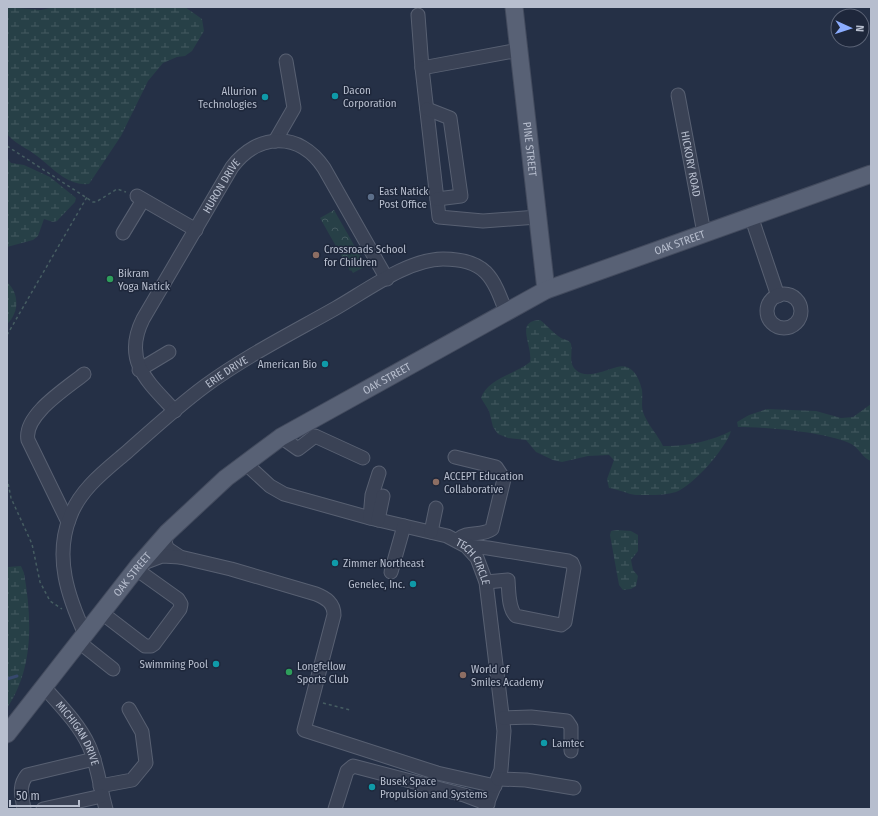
<svg xmlns="http://www.w3.org/2000/svg" width="878" height="816" font-family="'Fira Sans Condensed',sans-serif">
<style>
.wetland{fill:url(#wetland-marsh)}
.park{fill:url(#park-crowns)}
.lines{fill:none;stroke-linecap:round;stroke-linejoin:round}
.stream{stroke:#37496e;stroke-width:3}
.minor-casing{stroke:#586072;stroke-width:15}
.major-casing{stroke:#434b5e;stroke-width:19}
.path{stroke:#465d62;stroke-width:1.5;stroke-dasharray:3 3;stroke-linecap:butt}
.minor{stroke:#3a4255;stroke-width:13}
.major{stroke:#586175;stroke-width:17}
.culture-dot{fill:#0f9aa8;stroke:#1e273b;stroke-width:1.5}
.service-dot{fill:#5c6f8a;stroke:#1e273b;stroke-width:1.5}
.education-dot{fill:#8d6e63;stroke:#1e273b;stroke-width:1.5}
.leisure-dot{fill:#2e9e5b;stroke:#1e273b;stroke-width:1.5}
.labels{text-anchor:middle;stroke-width:3;stroke-linejoin:round;paint-order:stroke}
.poi-label{font-size:11px;fill:#b7bece;stroke:#1e273b;text-anchor:start}
.street-label{font-size:11px;fill:#b7bece;stroke:#1e273b}
</style>
<defs>
<pattern id="wetland-marsh" width="20" height="14" patternUnits="userSpaceOnUse"><rect width="20" height="14" fill="#274047"/><path d="M1 5h8M5 5V1M11 12h8M15 12V8" fill="none" stroke="#445a60"/></pattern>
<pattern id="park-crowns" width="20" height="18" patternUnits="userSpaceOnUse"><rect width="20" height="18" fill="#274047"/><path d="M2 6a3 3 0 1 1 6 0M12 15a3 3 0 1 1 6 0" fill="none" stroke="#445a60"/></pattern>
</defs>
<rect width="100%" height="100%" fill="#253046"/>
<path class="wetland" d="M7,7L41,10L54,7H185L202,19L204,31L192,51L185,56L177,57L163,63L148,81L121,136L89,184C67,186 53,168 37,156C27,148 15,144 7,134Z
M7,158L11,163L24,165L50,177L76,198L75,202L57,221L53,222L44,219L38,236L33,240L7,247Z
M7,282C20,294 19,313 7,324Z
M540,320C548,326 553,333 561,338C565,340 570,340 571,344C573,353 568,363 576,370C586,380 605,370 617,367C632,363 639,377 642,390C643,397 641,405 643,412C647,424 658,435 663,446C685,447 712,441 731,431C726,448 693,486 676,492C664,496 648,495 636,495C627,494 618,489 609,488L607,479L614,460L609,455L588,456L562,462L553,460L536,452L526,440L508,438L498,434L493,427L489,411L481,398C488,378 516,374 530,362C533,345 514,321 540,320Z
M871,404V461C863,458 860,450 853,445C829,432 765,427 738,427L737,422L749,415L767,409L816,411L841,418L853,417Z
M617,530L631,531L638,535V551L631,560L633,570L638,576L636,586L631,589L623,590L619,585L610,535L611,531Z
M7,560L8,567L21,566L24,573C32,619 34,668 7,708Z"/>
<path class="park" d="M334,210L366,266L353,273L351,270L350,271L320,218Z"/>
<g class="lines">
<path class="stream" d="M7,679L17,676"/>
<defs>
<g id="minor">
<path d="M418,15L422,68"/>
<path d="M519,50L422,68L439,217L483,221L537,217"/>
<path id="s1" d="M678,95L704,233"/>
<path d="M427,109L450,118L461,196L437,199"/>
<path d="M275,141L294,108L286,61"/>
<path d="M137,196L196,230"/>
<path d="M751,216L778,296"/>
<path d="M123,233L143,200"/>
<circle cx="784" cy="311" r="17"/>
<path d="M139,370L169,352"/>
<path id="s2" d="M175,411C148,382 122,361 143,319L232,167C258,133 299,131 324,168L387,279"/>
<path d="M281,437L298,449L315,436L363,458"/>
<path d="M455,457L496,467L504,479L492,529C481,537 468,530 457,540"/>
<path id="s3" d="M245,463L270,486L284,494L370,518L447,536L466,546L477,558L486,582L504,731L501,770L485,809"/>
<path d="M370,518L372,495L379,473"/>
<path d="M378,520L383,496"/>
<path d="M68,522L28,440C23,415 67,388 84,374"/>
<path d="M431,532L436,508"/>
<path d="M167,533L165,543L168,549L180,557L231,569L316,594C326,598 334,603 334,615L304,730L437,773L495,786"/>
<path d="M466,546L488,548L568,561L572,563L574,568L565,622L561,625L516,616C508,608 509,591 508,580L486,582"/>
<path d="M141,564L162,556L180,557"/>
<path d="M391,572L404,526"/>
<path d="M102,613L145,646H151L154,644L180,609L181,604L178,599L136,569"/>
<path id="s4" d="M85,634C68,597 54,557 70,517C80,489 106,470 127,452C153,429 178,406 205,386C246,356 292,333 336,308C366,291 408,259 443,259C486,259 493,277 506,312"/>
<path d="M79,642L113,669"/>
<path id="s5" d="M44,687C60,705 79,724 89,746C98,766 100,788 106,809"/>
<path d="M503,718L531,717L567,721L571,727V751"/>
<path d="M498,779L526,780L574,788"/>
<path d="M100,786L132,780L146,763L142,732L129,709"/>
<path d="M24,809C22,796 18,786 27,775L94,759"/>
<path d="M43,809L102,796"/>
<path d="M335,809L347,771L353,766L464,795L488,804"/>
</g>
<g id="major">
<path id="s6" d="M514,7L546,290"/>
<path id="s7" d="M7,734L139,565L167,533L226,478L281,437L546,290L871,174"/>
</g>
</defs>
<use href="#minor" class="minor-casing"/>
<use href="#major" class="major-casing"/>
<path class="path" d="M7,146L93,202H96L117,189L126,192
M7,335L87,197
M7,478L11,498L32,544L40,582L50,601L62,609
M323,703L350,710"/>
<use href="#minor" class="minor"/>
<use href="#major" class="major"/>
</g>
<g class="culture-dot">
<circle cx="335" cy="96" r="4"/>
<circle cx="265" cy="97" r="4"/>
<circle cx="325" cy="364" r="4"/>
<circle cx="335" cy="563" r="4"/>
<circle cx="413" cy="584" r="4"/>
<circle cx="216" cy="664" r="4"/>
<circle cx="544" cy="743" r="4"/>
<circle cx="372" cy="787" r="4"/>
</g>
<circle class="service-dot" cx="371" cy="197" r="4"/>
<g class="education-dot">
<circle cx="316" cy="255" r="4"/>
<circle cx="436" cy="482" r="4"/>
<circle cx="463" cy="675" r="4"/>
</g>
<g class="leisure-dot">
<circle cx="110" cy="279" r="4"/>
<circle cx="289" cy="672" r="4"/>
</g>
<g class="labels">
<g class="poi-label">
<text x="343" y="94">Dacon<tspan x="343" dy="13">Corporation</tspan></text>
<text x="257" y="95" text-anchor="end">Allurion<tspan x="257" dy="13">Technologies</tspan></text>
<text x="379" y="195">East Natick<tspan x="379" dy="13">Post Office</tspan></text>
<text x="324" y="253">Crossroads School<tspan x="324" dy="13">for Children</tspan></text>
<text x="118" y="277">Bikram<tspan x="118" dy="13">Yoga Natick</tspan></text>
<text x="317" y="368" text-anchor="end">American Bio</text>
<text x="444" y="480">ACCEPT Education<tspan x="444" dy="13">Collaborative</tspan></text>
<text x="343" y="567">Zimmer Northeast</text>
<text x="405" y="588" text-anchor="end">Genelec, Inc.</text>
<text x="208" y="668" text-anchor="end">Swimming Pool</text>
<text x="297" y="670">Longfellow<tspan x="297" dy="13">Sports Club</tspan></text>
<text x="471" y="673">World of<tspan x="471" dy="13">Smiles Academy</tspan></text>
<text x="552" y="747">Lamtec</text>
<text x="380" y="785">Busek Space<tspan x="380" dy="13">Propulsion and Systems</tspan></text>
</g>
<g class="street-label">
<text dy="4" stroke="none"><textPath href="#s6" startOffset="143">PINE STREET</textPath></text>
<text dy="4" stroke="none"><textPath href="#s1" startOffset="70">HICKORY ROAD</textPath></text>
<text dy="4" stroke="none"><textPath href="#s2" startOffset="261">HURON DRIVE</textPath></text>
<text dy="4" stroke="none"><textPath href="#s7" startOffset="851">OAK STREET</textPath></text>
<text dy="4" stroke="none"><textPath href="#s4" startOffset="337">ERIE DRIVE</textPath></text>
<text dy="4" stroke="none"><textPath href="#s7" startOffset="527">OAK STREET</textPath></text>
<text dy="4" stroke="none"><textPath href="#s3" startOffset="257">TECH CIRCLE</textPath></text>
<text dy="4" stroke="none"><textPath href="#s7" startOffset="203">OAK STREET</textPath></text>
<text dy="4" stroke="none"><textPath href="#s5" startOffset="58">MICHIGAN DRIVE</textPath></text>
</g>
</g>
<rect width="878" height="816" fill="none" stroke="#b7bece" stroke-width="16"/>
<g transform="translate(850 28) rotate(93)"><circle r="19" fill="#1e273b" stroke="#5b6376"/>
<path d="M0-3L7 15L0 10L-7 15Z" fill="#8cadff"/>
<text y="-6" font-size="11" font-weight="bold" text-anchor="middle" fill="#b7bece">N</text>
</g>
<path d="M10 800v6h69v-6" fill="none" stroke="#b7bece" stroke-width="2"/>
<text x="16" y="800" font-size="12" fill="#b7bece" stroke="#1e273b" stroke-width="3" paint-order="stroke">50 m</text>
</svg>
